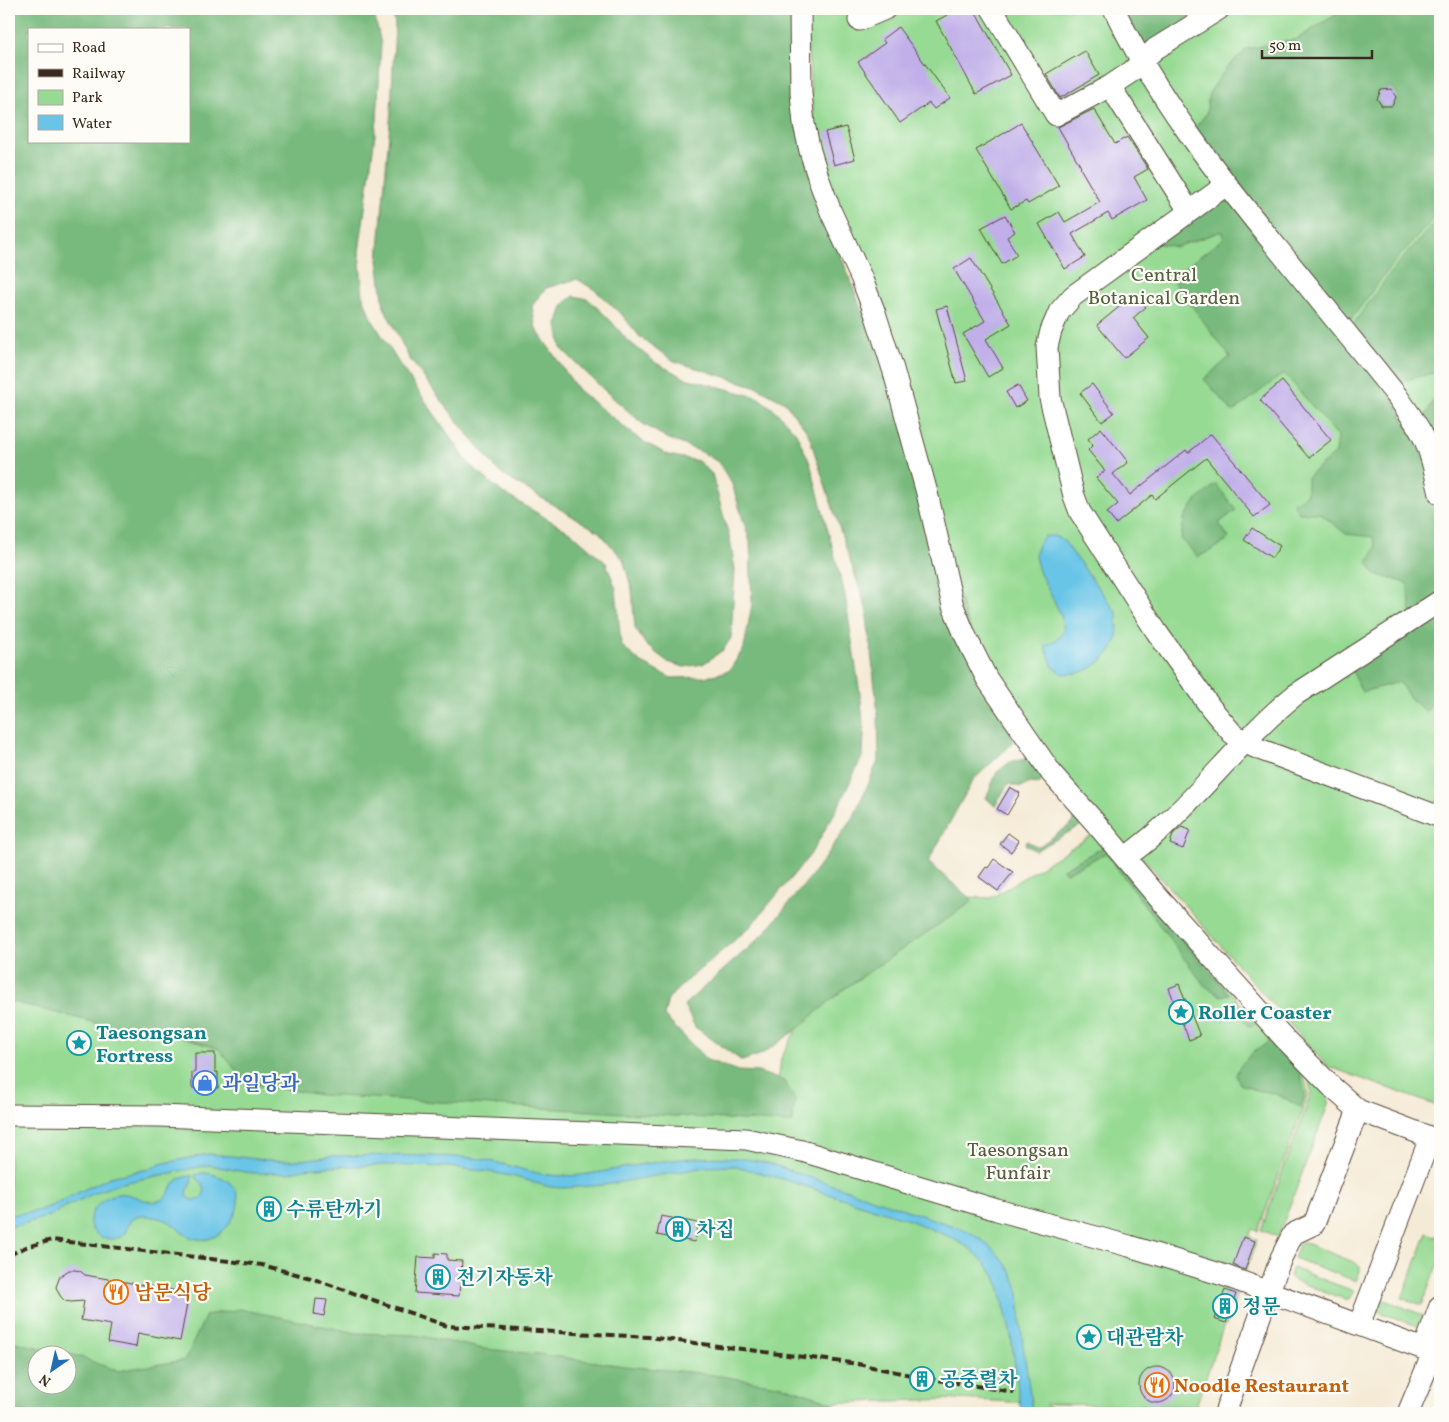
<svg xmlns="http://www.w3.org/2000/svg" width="1449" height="1422" font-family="Vollkorn,'Noto Serif KR',serif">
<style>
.green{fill:#96da93;stroke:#688258}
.forest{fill:#78ba7d;stroke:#5a724e;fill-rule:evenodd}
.water{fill:#69c5e7;stroke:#527882}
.building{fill:#c0afe9}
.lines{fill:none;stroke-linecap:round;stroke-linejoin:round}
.minor-casing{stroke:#574739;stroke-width:23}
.minor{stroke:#fff;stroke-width:21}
.rail{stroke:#3b2a1e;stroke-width:4;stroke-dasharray:8 4;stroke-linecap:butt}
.labels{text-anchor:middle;stroke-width:4.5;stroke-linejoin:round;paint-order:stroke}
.park-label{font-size:20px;fill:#565f41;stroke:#fdfcf7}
.culture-label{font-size:20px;font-weight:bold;fill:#0d838f;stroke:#fdfcf7;text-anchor:start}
.shop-label{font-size:20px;font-weight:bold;fill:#366cbe;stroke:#fdfcf7;text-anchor:start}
.food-label{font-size:20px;font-weight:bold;fill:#c56008;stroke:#fdfcf7;text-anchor:start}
</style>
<rect width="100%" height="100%" fill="#fdfcf7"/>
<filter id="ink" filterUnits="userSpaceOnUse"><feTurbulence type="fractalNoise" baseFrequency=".02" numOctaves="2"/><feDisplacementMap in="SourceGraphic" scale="10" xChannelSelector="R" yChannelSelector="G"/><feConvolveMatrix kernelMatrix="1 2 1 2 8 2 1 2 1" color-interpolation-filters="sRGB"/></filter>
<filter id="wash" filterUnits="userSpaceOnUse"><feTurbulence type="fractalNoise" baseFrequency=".0096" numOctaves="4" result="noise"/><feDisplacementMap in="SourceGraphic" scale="20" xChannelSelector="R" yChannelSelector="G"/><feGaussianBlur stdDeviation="1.12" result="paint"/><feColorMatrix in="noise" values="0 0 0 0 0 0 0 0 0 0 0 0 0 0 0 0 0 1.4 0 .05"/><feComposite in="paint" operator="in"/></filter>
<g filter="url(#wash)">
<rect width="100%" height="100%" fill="#f5ead5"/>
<path class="green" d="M805,9H1440V1107L1327,1066L1143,858L1126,870L1162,915L1304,1074L1308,1095L1258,1231L1252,1229L1249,1237L1257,1240L1226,1326L1224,1325L1196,1406L1046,1404V1406L1050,1407V1412L1032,1411L1031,1403L957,1399L787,1404L196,1366L115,1378L68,1354H38L9,1347V994L776,1103L781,1058L800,1023L807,1016L967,897L991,898L1092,835L1085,818L999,683L966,625L815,144Z
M1308,1073L1328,1095V1105L1278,1237L1261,1230L1311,1094Z
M1427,1233L1440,1238V1257L1422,1305L1402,1298Z
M1300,1242L1311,1245L1356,1263L1360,1267V1271L1356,1281L1294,1258Z
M1292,1268L1354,1291L1349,1299H1344L1293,1280L1290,1276Z
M1382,1299L1423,1315L1419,1327L1377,1311Z"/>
<path class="forest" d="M9,9H373L381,44L377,120L359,252L363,297L371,318L400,365L470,465L503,493L573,534L606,563L616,589L621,645L640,662L671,678L704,677L729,671L744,648L752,604L750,542L732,484L718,462L702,452L669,439L643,424L603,389L561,348L557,325L564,304L574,296L588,299L610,320L627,340L656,363L685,378L757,397L775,410L796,433L810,463L845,595L861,701L864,733L863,755L837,809L810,855L750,927L685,982L668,999L664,1016L707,1060L738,1071L758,1072L784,1081L795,1099L792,1123L321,1095L246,1083L219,1049L180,1037L133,1032L9,1001ZM29,29H189V141H29Z
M392,9H793L796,83L841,256L896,400L995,708L1009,730L1014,742L973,780L928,862L973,901L844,989L796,1030L762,1054L742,1061L695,1027L684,1005L763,935L817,869L854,816L879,759L878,714L866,608L808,433L785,402L757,387L674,361L641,338L623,316L595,290L577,279L546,288L532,306L536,329L578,390L639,439L668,455L698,461L712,474L730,540L735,569L731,638L723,650L703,664L684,667L668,662L646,645L635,628L632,590L623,559L599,532L501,474L461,426L409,358L384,307L378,260L391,111L395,24Z
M1120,9H1211L1148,45L1142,44Z
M1345,9H1440V211L1390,267L1346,326L1194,129L1206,114L1209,93L1225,70L1246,49L1297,39Z
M1222,202H1231L1393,400L1429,469L1440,517V596L1411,615L1408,584L1397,580L1376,575L1368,562L1376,547L1373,537L1346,534L1320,513H1299L1293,503L1307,494V477L1336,453L1338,436L1284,373L1233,412L1204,379L1230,357L1171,278L1224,238L1222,231L1176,247L1156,243L1213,205Z
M1440,217V369L1433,373L1394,383L1350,329L1393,269Z
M1437,392H1440V467L1421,421L1428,411Z
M1216,484L1236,510L1219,523L1229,538L1221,545L1198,557L1181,539L1184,519L1195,502Z
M1440,608V668L1438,667V693L1426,712L1410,698L1399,682L1362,692L1350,666Z
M1026,759L1036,765L1045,778L1039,784L1031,783L1021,787L1008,784L995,806L986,798L997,772L1010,762Z
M1062,801L1081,817L1080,826L1035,851L1025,844L1027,841L1038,847L1073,823L1075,816Z
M1105,846L1161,916L1229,994L1221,996L1204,985L1106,853L1066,873L1063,869Z
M1235,1000L1256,1024L1248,1026L1231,1004Z
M1270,1041L1300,1074L1305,1095L1301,1107L1274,1093L1255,1090L1240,1084L1236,1075C1241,1059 1257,1050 1270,1041Z
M240,1309L357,1333L415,1335L485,1349L538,1354L624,1366L701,1373L783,1386L831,1402L843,1413H9V1341L78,1356L117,1371L185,1360L206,1315ZM38,1354H68V1384H38Z"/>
<path class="water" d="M1045,536H1055L1064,541L1117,613C1117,621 1119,632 1116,641C1112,654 1095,668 1082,672C1076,674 1068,673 1062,674L1053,667L1045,646L1058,639L1064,630L1061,615L1039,571L1035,556L1038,544Z
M209,1154C238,1156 266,1162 296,1160C308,1160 321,1157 333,1156C376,1155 419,1155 462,1157C496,1158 527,1175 562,1176C585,1176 610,1170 633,1166C677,1158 723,1153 768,1163L968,1231C991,1245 1015,1266 1019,1295C1021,1309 1020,1323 1022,1337C1025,1362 1030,1388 1032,1413H1021L1011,1336L1000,1289L994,1275L986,1264L971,1249L950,1237L909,1220L789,1181L736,1166L706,1167L604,1185L563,1188L550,1187L511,1176L483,1171L449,1167L383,1165L330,1167L302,1169L289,1173H254L244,1172L209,1165L118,1184L97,1192L65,1207L52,1215L20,1225L9,1226V1215L37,1211L53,1205L110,1177L149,1169L160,1164Z
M203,1173C234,1175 249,1198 229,1224C225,1230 218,1236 211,1238C204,1241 192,1239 186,1235C180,1232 176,1226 171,1223C163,1218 151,1216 142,1216C124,1218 130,1230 122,1236C113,1242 97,1238 92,1229C88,1223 90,1217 93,1211C97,1205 103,1199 110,1196C129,1187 145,1207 161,1200C170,1197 170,1185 178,1180C181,1177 188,1177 192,1175C193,1182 187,1187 187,1195C190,1200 195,1201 200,1199C208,1191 204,1184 196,1179L195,1175Z"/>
<g id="blocks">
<path class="building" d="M958,9H974L1011,75L976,94L936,21Z
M898,27L950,98L934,109L929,103L900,123L858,62L885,43L882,39Z
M1085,51L1099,75L1060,98L1046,74Z
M1391,89L1396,97L1392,106H1382L1377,99L1381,90Z
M1094,109L1115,144L1127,137L1148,169L1134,177L1147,200L1112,220L1108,213L1072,234L1085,257L1065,269L1039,224L1059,212L1065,222L1100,202L1080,168L1081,167L1058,127Z
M1021,123L1059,186L1028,204L1026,201L1011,209L976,150Z
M846,127L855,159L834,165L825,132Z
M1005,215L1015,232L1007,237L1017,255L1002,264L981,228Z
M971,258L1011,324L986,339L1003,368L988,377L963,334L985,321L954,269Z
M1135,294L1146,307L1133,318L1149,338L1124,358L1097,325Z
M947,306L967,381L956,383L936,309Z
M1282,381L1331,440L1309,458L1260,400Z
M1092,384L1114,413L1102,422L1080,393Z
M1018,385L1027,401L1015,408L1006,392Z
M1101,428L1128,462L1113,474L1130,495L1186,450L1188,453L1211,434L1270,505L1254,517L1206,458L1155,499L1152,495L1116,524L1107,513L1118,504L1096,478L1105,471L1088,450L1093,445L1088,439Z
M1252,528L1280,546L1272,558L1244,540Z
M1010,787L1020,793L1007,815L997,809Z
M1181,827L1190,830L1183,849L1170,844L1173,834Z
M1008,833L1019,841L1011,852L1000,844Z
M994,859L1013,872L998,891L979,877L986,867L988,868Z
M1179,984L1200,1036L1189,1040L1169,988Z
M195,1053H215V1072H218V1088H192V1072H195Z
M661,1216L698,1223L695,1242L657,1235Z
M1243,1237L1255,1241L1245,1270L1233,1265Z
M435,1253L447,1254V1260L462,1261L459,1296L415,1293L418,1257L435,1258Z
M69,1270H75L80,1271L85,1275L189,1293L180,1341L138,1333L136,1347L108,1342L111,1325L81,1320L84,1301L71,1302L65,1301L61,1297L58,1292L56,1287L60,1276Z
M1225,1290L1236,1294L1226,1323L1214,1319Z
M316,1299L327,1300L324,1316L314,1314Z
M1139 1385a18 18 0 1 1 36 0a18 18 0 1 1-36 0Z"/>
</g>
</g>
<g filter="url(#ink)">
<use href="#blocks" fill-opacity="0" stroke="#574739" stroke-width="1"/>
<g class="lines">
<defs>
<path id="minor" d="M800,9L801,93L804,124L810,151L819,180L831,212L861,277L875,313L893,369L927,493L953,606L965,635L987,679L1052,774L1093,820L1157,896L1285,1039L1333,1088L1358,1110L1440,1141
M992,9L1056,115L1110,86L1131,72L1155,49L1219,9
M1114,9C1156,96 1217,174 1278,249C1318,298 1358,347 1397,396C1406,409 1416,422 1423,436C1432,454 1435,474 1440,494
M859,20L885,9
M1110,86L1189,211
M1226,185L1073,296L1059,312L1051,331L1047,347L1050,398L1074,496L1080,512L1156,631L1211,708L1232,733L1244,742L1259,749L1440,817
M1125,858C1139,847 1154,836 1167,823C1211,782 1248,733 1295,695L1440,601
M9,1115L159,1116L746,1139L802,1151L997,1210L1129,1246L1223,1275L1440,1355
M1359,1325L1430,1138
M1424,1349L1440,1306
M1225,1413L1281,1258L1293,1234L1314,1224L1358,1110
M1408,1413L1433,1353"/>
</defs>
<use href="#minor" class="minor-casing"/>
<use href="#minor" class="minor"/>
<path class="rail" d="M9,1255L26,1247L52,1240L262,1265L311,1278L447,1326L648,1337L858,1364L925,1378L1014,1392"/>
</g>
</g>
<defs>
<symbol id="sight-ring" viewBox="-11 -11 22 22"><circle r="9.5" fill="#fdfcf7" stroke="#0f9aa8" stroke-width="1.5"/><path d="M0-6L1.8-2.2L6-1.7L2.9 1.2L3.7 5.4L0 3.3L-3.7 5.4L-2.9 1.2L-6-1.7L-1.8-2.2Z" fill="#0f9aa8"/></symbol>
<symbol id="shop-ring" viewBox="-11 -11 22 22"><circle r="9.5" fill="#fdfcf7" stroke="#3f7fe0" stroke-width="1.5"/><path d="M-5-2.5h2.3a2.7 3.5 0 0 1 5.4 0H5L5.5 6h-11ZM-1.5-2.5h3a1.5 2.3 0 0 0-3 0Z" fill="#3f7fe0"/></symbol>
<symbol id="building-ring" viewBox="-11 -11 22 22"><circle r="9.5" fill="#fdfcf7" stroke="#0f9aa8" stroke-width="1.5"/><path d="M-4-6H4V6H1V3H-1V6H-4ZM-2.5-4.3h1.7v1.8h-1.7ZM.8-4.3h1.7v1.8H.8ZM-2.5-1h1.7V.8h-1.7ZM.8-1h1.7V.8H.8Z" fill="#0f9aa8"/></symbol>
<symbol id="restaurant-ring" viewBox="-11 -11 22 22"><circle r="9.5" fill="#fdfcf7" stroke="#e8710a" stroke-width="1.5"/><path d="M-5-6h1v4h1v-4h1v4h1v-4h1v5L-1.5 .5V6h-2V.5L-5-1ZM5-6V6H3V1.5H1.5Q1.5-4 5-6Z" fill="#e8710a"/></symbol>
</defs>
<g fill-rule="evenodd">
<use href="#sight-ring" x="1167" y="998" width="28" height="28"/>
<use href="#sight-ring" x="65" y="1029" width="28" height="28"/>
<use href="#shop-ring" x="191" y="1069" width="28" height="28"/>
<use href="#building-ring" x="255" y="1195" width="28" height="28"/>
<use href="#building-ring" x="664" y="1215" width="28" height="28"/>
<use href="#building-ring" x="424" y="1263" width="28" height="28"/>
<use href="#restaurant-ring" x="102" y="1278" width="28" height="28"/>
<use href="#building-ring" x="1211" y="1292" width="28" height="28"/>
<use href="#sight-ring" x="1075" y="1323" width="28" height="28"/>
<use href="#building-ring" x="908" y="1365" width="28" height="28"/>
<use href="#restaurant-ring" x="1143" y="1371" width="28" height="28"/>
</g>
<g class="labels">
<g class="park-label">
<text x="1164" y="281">Central<tspan x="1164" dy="23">Botanical Garden</tspan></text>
<text x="1018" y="1156">Taesongsan<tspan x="1018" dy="23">Funfair</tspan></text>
</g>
<g class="culture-label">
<text x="1198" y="1019">Roller Coaster</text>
<text x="96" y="1039">Taesongsan<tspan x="96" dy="23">Fortress</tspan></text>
<text x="286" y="1216">수류탄까기</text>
<text x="696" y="1236">차집</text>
<text x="456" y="1284">전기자동차</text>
<text x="1242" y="1313">정문</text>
<text x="1106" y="1344">대관람차</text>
<text x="940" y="1386">공중렬차</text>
</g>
<g class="shop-label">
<text x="222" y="1090">과일당과</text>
</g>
<g class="food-label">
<text x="134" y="1299">남문식당</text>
<text x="1174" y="1392">Noodle Restaurant</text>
</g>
</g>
<rect width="1449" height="1422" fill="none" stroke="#fdfcf7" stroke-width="30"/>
<rect x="28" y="28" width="162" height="115" fill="#fdfcf7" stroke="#afa8a0"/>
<rect x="38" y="44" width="25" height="8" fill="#ffffff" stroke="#afa8a0"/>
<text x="72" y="52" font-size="15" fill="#3b2a1e">Road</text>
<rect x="38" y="69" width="25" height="8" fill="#3b2a1e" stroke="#afa8a0"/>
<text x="72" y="78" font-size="15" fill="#3b2a1e">Railway</text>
<rect x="38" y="90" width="25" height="15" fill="#96da93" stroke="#afa8a0"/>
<text x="72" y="102" font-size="15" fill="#3b2a1e">Park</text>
<rect x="38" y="115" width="25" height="15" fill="#69c5e7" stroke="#afa8a0"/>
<text x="72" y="128" font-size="15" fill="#3b2a1e">Water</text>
<g transform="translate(52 1370) rotate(214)"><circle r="24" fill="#fdfcf7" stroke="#afa8a0"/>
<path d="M0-4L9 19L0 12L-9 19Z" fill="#1f6fb2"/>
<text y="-8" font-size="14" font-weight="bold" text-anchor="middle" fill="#3b2a1e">N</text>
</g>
<path d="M1262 50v8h110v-8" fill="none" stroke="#3b2a1e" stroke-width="2.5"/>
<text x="1269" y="50" font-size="15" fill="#3b2a1e" stroke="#fdfcf7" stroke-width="4" paint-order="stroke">50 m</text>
</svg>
